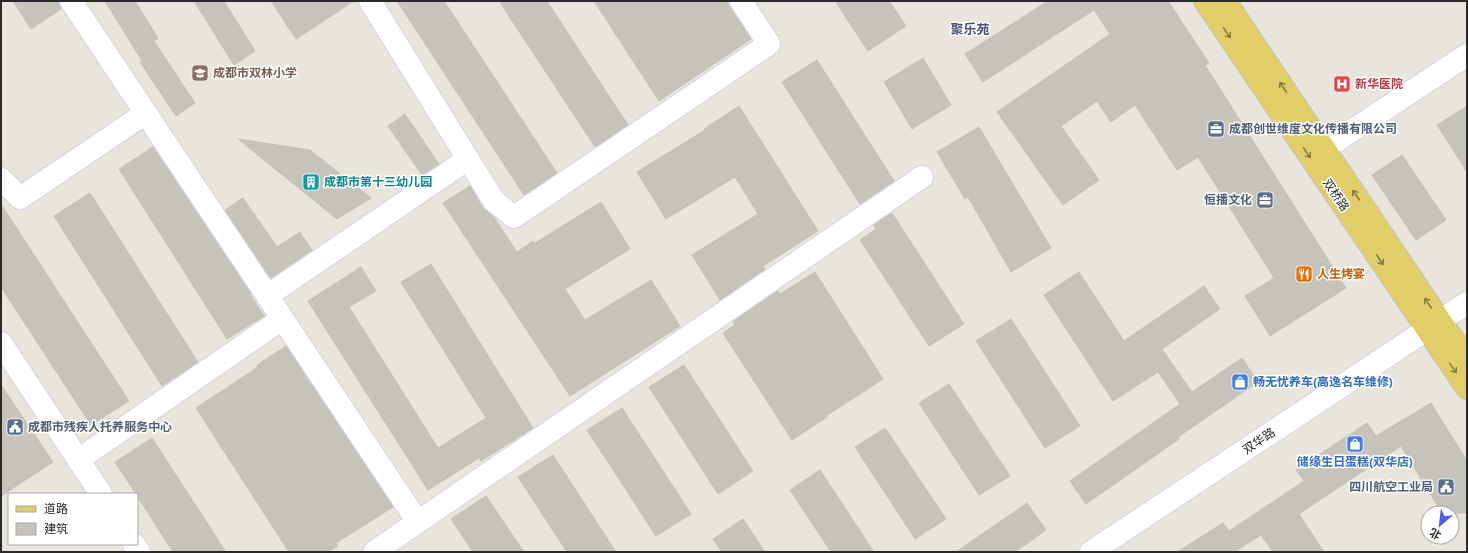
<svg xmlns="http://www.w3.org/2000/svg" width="1468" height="553" font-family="'PT Sans','Noto Sans SC',sans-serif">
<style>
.building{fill:#c6c3bb;stroke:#c5c1b6}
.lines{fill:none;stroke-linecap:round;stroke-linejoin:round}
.minor-casing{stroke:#d2d4e1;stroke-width:24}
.major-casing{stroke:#c3c3c3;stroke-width:24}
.minor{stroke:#fff;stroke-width:22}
.major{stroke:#e2ce69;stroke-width:22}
.oneway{stroke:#867c49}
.labels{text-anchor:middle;stroke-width:3;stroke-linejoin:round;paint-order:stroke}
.education-label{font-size:12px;font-weight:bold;fill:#785e54;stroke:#fff;text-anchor:start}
.health-label{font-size:12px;font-weight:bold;fill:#be3a42;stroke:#fff;text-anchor:start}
.service-label{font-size:12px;font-weight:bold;fill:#4e5e75;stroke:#fff;text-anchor:start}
.culture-label{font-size:12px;font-weight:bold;fill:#0d838f;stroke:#fff;text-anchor:start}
.street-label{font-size:12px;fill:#292929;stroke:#fff}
.food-label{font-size:12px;font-weight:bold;fill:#c56008;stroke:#fff;text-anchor:start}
.shop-label{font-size:12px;font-weight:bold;fill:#366cbe;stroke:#fff;text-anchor:start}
.neighbourhood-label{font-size:13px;font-weight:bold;fill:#4e5375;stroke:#fff}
</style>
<rect width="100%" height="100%" fill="#eae5dc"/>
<path class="building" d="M13,1H59L61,9L31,29Z
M105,1H135L158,38L154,41L195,103L176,116L140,62L142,61Z
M194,1H224L255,51L234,65Z
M271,1H354L296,39Z
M397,1H444L557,173L524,195Z
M499,1H547L628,125L595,147Z
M594,1H726L751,39L659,101Z
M835,1H889L906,26L868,51Z
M1048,1H1168L1209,63L1205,65L1346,288L1270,336L1245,296L1274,278L1198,157L1177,170L1135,105L1111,122L1097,101L1061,126L1099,180L1063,205L997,112L1110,34L1094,10L983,82L965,54Z
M923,58L951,105L912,129L884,82Z
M817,60L894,181L860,204L782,82Z
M739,106L818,231L763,266L765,269L720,300L692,255L758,214L735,177L666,219L637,172L705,130L704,129Z
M1467,106V172L1437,125Z
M405,114L439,164L422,175L388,126Z
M979,127L1051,248L1011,272L968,197L965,199L937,152Z
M238,139L310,150L371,198L337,219Z
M153,147L251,294H250L264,316L227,339L119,169Z
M1402,155L1446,220L1416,240L1372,175Z
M470,186L483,208L493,216L517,252L533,241L535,243L601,202L630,249L565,289L585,320L651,280L680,326L570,396L443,203Z
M90,193L198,362L162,386L54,216Z
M243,198L277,247L300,232L312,250L271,278L225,210Z
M1,204L129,401L91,425L1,287Z
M892,213L964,324L929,346L860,240L876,229L874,225Z
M431,264L533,428L481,461L479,458L428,490L308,301L361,267L376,291L349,307L438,448L486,418L401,282Z
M815,272L883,379L826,416L827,417L792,440L723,333L735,325L733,321L778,291L780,294Z
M1079,272L1124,341L1204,286L1220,309L1162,349L1192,392L1242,358L1258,382L1178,437L1179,439L1086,504L1070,481L1180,404L1158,372L1113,401L1044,295Z
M1011,319L1080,426L1045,448L976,341Z
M286,346L393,507L336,543L338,546L328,552H289L196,408L258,367L257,365Z
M684,365L753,471L718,494L649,387Z
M949,384L1010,476L979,495L919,403Z
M1,385L53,462L1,496Z
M1431,403L1467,461V513H1442L1401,446L1299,514L1324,552H1273L1261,535L1234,552H1177L1223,523L1229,531L1304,481L1296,470L1367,423L1376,436Z
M622,408L691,514L656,536L587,430Z
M885,428L946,519L915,539L855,447Z
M152,438L226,552H173L137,496V494H136L115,462Z
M553,455L616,552H567L518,477Z
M820,470L874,552H831L790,490Z
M486,496L524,552H473L451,519Z
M1027,503L1046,530L1015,552H956Z
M743,519L765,552H722L713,539Z"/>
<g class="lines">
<defs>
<path id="minor" d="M71,1L418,522
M370,1L494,201L514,217L769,44L741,1
M1324,149L1467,55
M1,179L20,198L146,113
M267,296L468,159
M1,343L101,494
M78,460L282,319
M134,544L139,552
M374,552L922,177
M1091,552L1467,303"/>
<path id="major" d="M1205,1L1467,388
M1225,1L1440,321L1467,358"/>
</defs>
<use href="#minor" class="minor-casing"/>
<use href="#major" class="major-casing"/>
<use href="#minor" class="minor"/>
<use href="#major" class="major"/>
</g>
<defs><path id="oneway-shaft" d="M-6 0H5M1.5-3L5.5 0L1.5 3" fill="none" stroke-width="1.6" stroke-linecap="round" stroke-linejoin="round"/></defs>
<g class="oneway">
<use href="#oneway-shaft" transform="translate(1227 33) rotate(56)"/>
<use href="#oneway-shaft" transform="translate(1283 87) rotate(-124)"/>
<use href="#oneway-shaft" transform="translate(1307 153) rotate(56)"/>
<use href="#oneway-shaft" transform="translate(1356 195) rotate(-124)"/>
<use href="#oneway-shaft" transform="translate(1380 260) rotate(56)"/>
<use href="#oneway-shaft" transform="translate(1428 303) rotate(-124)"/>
<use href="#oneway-shaft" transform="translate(1453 368) rotate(55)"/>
</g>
<defs>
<symbol id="school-square" viewBox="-11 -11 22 22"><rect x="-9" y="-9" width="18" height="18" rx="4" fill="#8d6e63" stroke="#fff"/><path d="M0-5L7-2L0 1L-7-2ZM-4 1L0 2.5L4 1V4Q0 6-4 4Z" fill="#fff"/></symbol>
<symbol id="hospital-square" viewBox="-11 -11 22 22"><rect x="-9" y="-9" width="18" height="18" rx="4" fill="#e0444e" stroke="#fff"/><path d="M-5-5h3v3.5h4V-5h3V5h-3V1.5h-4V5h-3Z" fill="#fff"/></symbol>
<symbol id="office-square" viewBox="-11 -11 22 22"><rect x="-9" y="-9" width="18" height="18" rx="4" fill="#5c6f8a" stroke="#fff"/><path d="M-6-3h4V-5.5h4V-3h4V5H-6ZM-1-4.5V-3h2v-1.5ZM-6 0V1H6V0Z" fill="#fff"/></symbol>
<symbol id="building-square" viewBox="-11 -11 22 22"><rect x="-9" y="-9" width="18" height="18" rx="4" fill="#0f9aa8" stroke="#fff"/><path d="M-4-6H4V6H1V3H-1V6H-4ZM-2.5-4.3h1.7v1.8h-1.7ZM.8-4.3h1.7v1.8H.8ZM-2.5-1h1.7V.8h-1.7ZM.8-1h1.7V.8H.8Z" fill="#fff"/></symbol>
<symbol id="restaurant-square" viewBox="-11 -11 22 22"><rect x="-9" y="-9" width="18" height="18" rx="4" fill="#e8710a" stroke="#fff"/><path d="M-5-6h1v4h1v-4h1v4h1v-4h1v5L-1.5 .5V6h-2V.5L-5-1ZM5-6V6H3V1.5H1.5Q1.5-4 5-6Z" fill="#fff"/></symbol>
<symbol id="shop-square" viewBox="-11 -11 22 22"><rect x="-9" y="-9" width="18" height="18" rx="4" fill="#3f7fe0" stroke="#fff"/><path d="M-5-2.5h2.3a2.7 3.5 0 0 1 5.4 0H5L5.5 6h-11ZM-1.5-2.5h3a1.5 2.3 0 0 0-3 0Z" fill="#fff"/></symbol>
<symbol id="civic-square" viewBox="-11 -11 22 22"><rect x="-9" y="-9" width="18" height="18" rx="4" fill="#5c6f8a" stroke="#fff"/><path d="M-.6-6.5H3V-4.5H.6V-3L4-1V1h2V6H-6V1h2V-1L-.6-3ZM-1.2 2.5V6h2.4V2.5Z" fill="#fff"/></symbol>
</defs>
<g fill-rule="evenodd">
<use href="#school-square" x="190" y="63" width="20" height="20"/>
<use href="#hospital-square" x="1332" y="74" width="20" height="20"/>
<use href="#office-square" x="1206" y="119" width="20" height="20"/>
<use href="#building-square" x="301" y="172" width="20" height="20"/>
<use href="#office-square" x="1255" y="190" width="20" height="20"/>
<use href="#restaurant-square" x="1294" y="264" width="20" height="20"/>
<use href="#shop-square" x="1230" y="372" width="20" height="20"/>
<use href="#civic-square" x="5" y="417" width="20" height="20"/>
<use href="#shop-square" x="1345" y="434" width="20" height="20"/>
<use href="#civic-square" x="1436" y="477" width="20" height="20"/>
</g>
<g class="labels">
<g class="education-label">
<text x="213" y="77">成都市双林小学</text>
</g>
<g class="health-label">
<text x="1355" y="88">新华医院</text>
</g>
<g class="service-label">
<text x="1229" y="133">成都创世维度文化传播有限公司</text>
<text x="1252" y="204" text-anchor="end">恒播文化</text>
<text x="28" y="431">成都市残疾人托养服务中心</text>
<text x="1433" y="491" text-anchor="end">四川航空工业局</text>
</g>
<g class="culture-label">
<text x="324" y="186">成都市第十三幼儿园</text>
</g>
<g class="street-label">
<text transform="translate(1336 195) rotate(56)" y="4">双桥路</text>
<text transform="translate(1259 441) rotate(-34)" y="4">双华路</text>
</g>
<g class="food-label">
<text x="1317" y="278">人生烤宴</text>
</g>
<g class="shop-label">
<text x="1253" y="386">畅无忧养车(高逸名车维修)</text>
<text x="1355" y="466" text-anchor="middle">储缘生日蛋糕(双华店)</text>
</g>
<g class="neighbourhood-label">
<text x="970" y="34">聚乐苑</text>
</g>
</g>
<rect width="1468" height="553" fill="none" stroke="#292929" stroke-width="4"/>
<rect x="8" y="493" width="130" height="52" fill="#ffffff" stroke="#a9a9a9"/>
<rect x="16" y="506" width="20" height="6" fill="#e2ce69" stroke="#a9a9a9"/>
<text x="44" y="513" font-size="12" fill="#292929">道路</text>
<rect x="16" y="523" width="20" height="12" fill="#c6c3bb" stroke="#a9a9a9"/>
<text x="44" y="533" font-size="12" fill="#292929">建筑</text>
<g transform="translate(1440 525) rotate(208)"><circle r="19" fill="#ffffff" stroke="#a9a9a9"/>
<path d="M0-3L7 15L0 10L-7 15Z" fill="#4c5ee8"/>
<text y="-6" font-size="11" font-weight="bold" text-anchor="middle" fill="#292929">北</text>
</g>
</svg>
